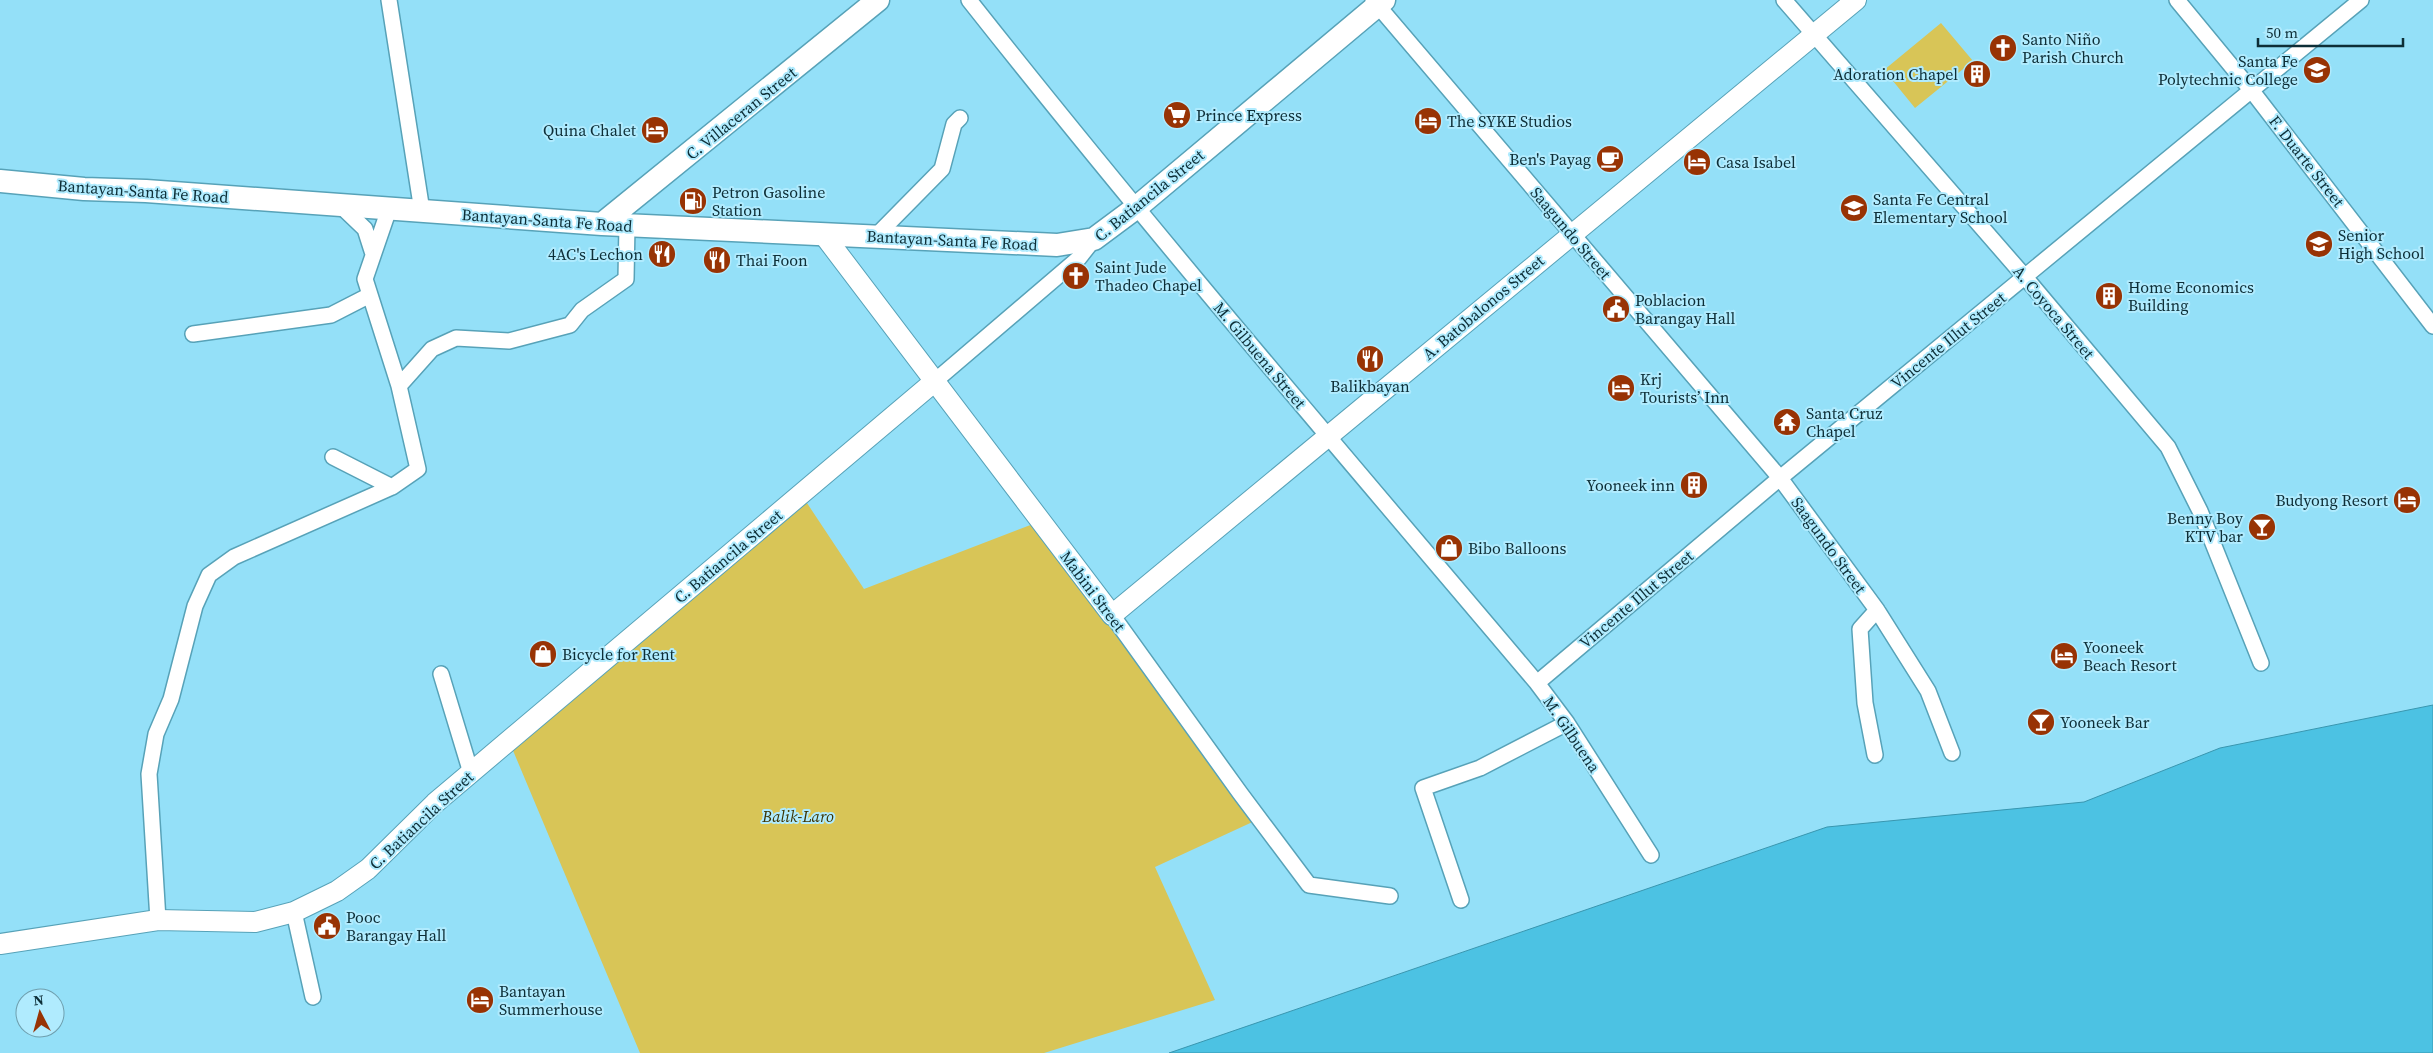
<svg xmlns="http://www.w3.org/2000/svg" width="2433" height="1053" font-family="'Source Serif 4',serif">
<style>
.green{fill:#d8c557}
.water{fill:#4cc2e3;stroke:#3996af}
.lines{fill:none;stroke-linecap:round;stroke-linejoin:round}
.minor-casing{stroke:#57a2b8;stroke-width:18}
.tertiary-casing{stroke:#57a2b8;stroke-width:22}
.secondary-casing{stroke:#57a2b8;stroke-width:25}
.minor{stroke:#fff;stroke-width:15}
.tertiary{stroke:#fff;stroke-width:20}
.secondary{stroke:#fff;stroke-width:22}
.labels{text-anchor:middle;stroke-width:4;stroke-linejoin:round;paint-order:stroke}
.poi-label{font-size:16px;fill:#0d2e37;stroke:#b0ebfe;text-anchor:start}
.street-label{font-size:16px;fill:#0d2e37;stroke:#b0ebfe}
.park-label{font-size:16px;font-style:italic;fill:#3c3300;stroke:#b0ebfe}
</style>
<rect width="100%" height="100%" fill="#94e0f8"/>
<path class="green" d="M1941,23L1973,61L1915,108L1884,70Z
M801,494L864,589L1041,521L1259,819L1155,867L1215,1000L1044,1053H640L509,741Z"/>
<path class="water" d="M2433,705V1053H1169L1827,827L2084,802L2220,748Z"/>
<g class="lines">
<defs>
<path id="minor" d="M389,0L422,211
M969,0C1153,233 1346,457 1537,683L1567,723L1651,855
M1373,0L1780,478L1877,610L1928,691L1952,753
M1784,0L2025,277L2168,447L2200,511L2261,663
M2177,0L2252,91L2433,326
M341,206L365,229L373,254
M875,237L942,169L954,124L960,118
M193,334L331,315L370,295
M935,381L1079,258L1094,239
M399,386L432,349L456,338L509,341L570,325L582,310L626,279L627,225
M333,457L392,487
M1112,615L1240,793L1309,885L1390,896
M441,674L471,773
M1537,683L1780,478L2361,0
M1875,755L1865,703L1860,629L1877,610
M1461,900L1423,788L1480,768L1567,723
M294,912L313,997
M158,920L149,774L156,734L171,699L195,606L209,575L234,557L392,487L418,469L399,386L365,279L389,209"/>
<path id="tertiary" d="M823,234L1112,615L1856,0
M0,944L158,920L255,922L294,912L337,891L368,869L435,803L935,381"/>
<path id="secondary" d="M0,181L84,189L146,191L602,224L1057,245L1094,239L1137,207L1384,0
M602,224L878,0"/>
</defs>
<use href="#minor" class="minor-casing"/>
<use href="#tertiary" class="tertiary-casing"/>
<use href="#secondary" class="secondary-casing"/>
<use href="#minor" class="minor"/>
<use href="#tertiary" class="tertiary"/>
<use href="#secondary" class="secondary"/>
</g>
<defs>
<symbol id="church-disc" viewBox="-11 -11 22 22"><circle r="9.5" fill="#983304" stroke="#b0ebfe"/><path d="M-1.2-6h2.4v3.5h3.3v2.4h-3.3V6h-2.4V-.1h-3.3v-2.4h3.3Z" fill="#fff"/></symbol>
<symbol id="university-disc" viewBox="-11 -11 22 22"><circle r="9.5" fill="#983304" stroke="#b0ebfe"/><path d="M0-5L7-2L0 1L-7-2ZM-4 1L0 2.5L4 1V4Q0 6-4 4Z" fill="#fff"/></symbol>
<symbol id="building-disc" viewBox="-11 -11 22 22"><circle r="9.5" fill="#983304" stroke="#b0ebfe"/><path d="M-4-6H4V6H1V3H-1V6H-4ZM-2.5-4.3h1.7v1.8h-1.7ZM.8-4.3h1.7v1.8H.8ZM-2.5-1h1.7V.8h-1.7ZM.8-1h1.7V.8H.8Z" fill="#fff"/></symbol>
<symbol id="supermarket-disc" viewBox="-11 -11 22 22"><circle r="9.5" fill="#983304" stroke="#b0ebfe"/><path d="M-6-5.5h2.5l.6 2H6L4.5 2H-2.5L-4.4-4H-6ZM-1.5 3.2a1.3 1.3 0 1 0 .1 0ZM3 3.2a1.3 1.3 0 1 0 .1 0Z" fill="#fff"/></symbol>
<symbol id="hotel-disc" viewBox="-11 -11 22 22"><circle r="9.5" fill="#983304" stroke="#b0ebfe"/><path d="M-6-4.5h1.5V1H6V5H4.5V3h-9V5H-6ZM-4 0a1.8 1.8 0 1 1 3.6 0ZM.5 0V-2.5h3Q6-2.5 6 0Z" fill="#fff"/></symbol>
<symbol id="cafe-disc" viewBox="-11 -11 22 22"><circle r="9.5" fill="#983304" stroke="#b0ebfe"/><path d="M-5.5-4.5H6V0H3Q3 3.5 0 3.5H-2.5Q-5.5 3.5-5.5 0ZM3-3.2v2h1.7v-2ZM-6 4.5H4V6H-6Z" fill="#fff"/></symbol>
<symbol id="fuel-disc" viewBox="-11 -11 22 22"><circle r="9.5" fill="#983304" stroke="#b0ebfe"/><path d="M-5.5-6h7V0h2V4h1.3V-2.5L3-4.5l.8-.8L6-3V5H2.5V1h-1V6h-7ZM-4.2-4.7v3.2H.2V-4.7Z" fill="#fff"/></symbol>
<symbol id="school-disc" viewBox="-11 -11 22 22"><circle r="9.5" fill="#983304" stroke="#b0ebfe"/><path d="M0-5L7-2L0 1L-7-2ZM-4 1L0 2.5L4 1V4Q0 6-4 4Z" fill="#fff"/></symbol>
<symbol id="restaurant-disc" viewBox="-11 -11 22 22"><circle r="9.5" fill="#983304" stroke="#b0ebfe"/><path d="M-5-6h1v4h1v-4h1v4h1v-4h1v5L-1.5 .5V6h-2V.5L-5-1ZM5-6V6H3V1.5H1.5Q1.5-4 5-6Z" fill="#fff"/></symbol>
<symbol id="civic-disc" viewBox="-11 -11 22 22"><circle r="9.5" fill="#983304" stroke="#b0ebfe"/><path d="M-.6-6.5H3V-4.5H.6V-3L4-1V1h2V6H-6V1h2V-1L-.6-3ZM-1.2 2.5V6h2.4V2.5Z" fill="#fff"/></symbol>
<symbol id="temple-disc" viewBox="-11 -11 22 22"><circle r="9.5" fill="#983304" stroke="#b0ebfe"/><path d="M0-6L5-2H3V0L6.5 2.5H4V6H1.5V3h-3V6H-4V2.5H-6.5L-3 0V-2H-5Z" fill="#fff"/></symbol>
<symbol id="bar-disc" viewBox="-11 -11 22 22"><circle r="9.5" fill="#983304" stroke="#b0ebfe"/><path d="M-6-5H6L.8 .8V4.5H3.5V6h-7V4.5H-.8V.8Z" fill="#fff"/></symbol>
<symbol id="shop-disc" viewBox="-11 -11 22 22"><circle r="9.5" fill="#983304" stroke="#b0ebfe"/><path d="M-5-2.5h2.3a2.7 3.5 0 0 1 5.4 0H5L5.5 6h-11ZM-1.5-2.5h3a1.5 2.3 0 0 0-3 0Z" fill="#fff"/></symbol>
</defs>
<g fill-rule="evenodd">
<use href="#church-disc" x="1987" y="32" width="32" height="32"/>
<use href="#university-disc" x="2301" y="54" width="32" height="32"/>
<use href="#building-disc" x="1961" y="58" width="32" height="32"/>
<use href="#supermarket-disc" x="1161" y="99" width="32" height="32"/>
<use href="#hotel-disc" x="1412" y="105" width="32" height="32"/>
<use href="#hotel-disc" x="639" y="114" width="32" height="32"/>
<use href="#cafe-disc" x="1594" y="143" width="32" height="32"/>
<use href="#hotel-disc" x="1681" y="146" width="32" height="32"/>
<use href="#fuel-disc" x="677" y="185" width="32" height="32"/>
<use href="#school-disc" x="1838" y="192" width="32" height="32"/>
<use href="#school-disc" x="2303" y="228" width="32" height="32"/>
<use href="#restaurant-disc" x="646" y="238" width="32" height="32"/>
<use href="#restaurant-disc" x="701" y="244" width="32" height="32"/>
<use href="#church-disc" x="1060" y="260" width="32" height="32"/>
<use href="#building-disc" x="2093" y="280" width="32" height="32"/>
<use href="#civic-disc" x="1600" y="293" width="32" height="32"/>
<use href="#restaurant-disc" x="1354" y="343" width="32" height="32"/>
<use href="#hotel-disc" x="1605" y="372" width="32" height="32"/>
<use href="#temple-disc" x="1771" y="406" width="32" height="32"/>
<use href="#building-disc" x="1678" y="469" width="32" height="32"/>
<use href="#hotel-disc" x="2391" y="484" width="32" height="32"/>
<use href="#bar-disc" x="2246" y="511" width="32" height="32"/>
<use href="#shop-disc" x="1433" y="532" width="32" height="32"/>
<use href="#shop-disc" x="527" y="638" width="32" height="32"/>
<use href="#hotel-disc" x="2048" y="640" width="32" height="32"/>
<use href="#bar-disc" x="2025" y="706" width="32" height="32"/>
<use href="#civic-disc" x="311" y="910" width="32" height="32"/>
<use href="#hotel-disc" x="464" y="984" width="32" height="32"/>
</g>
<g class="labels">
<g class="poi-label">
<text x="2022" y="45">Santo Niño<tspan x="2022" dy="18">Parish Church</tspan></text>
<text x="2298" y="67" text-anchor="end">Santa Fe<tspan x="2298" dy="18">Polytechnic College</tspan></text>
<text x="1958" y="80" text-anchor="end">Adoration Chapel</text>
<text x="1196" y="121">Prince Express</text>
<text x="1447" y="127">The SYKE Studios</text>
<text x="636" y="136" text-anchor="end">Quina Chalet</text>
<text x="1591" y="165" text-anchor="end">Ben's Payag</text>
<text x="1716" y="168">Casa Isabel</text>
<text x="712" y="198">Petron Gasoline<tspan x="712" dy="18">Station</tspan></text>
<text x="1873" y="205">Santa Fe Central<tspan x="1873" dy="18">Elementary School</tspan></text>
<text x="2338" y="241">Senior<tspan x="2338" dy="18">High School</tspan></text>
<text x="643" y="260" text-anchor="end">4AC's Lechon</text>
<text x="736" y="266">Thai Foon</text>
<text x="1095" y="273">Saint Jude<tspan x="1095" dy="18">Thadeo Chapel</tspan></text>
<text x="2128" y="293">Home Economics<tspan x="2128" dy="18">Building</tspan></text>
<text x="1635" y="306">Poblacion<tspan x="1635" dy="18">Barangay Hall</tspan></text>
<text x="1640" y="385">Krj<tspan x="1640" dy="18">Tourists’ Inn</tspan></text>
<text x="1370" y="392" text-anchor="middle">Balikbayan</text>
<text x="1806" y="419">Santa Cruz<tspan x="1806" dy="18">Chapel</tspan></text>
<text x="1675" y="491" text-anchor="end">Yooneek inn</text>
<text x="2388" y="506" text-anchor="end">Budyong Resort</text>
<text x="2243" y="524" text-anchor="end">Benny Boy<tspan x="2243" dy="18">KTV bar</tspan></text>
<text x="1468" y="554">Bibo Balloons</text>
<text x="2083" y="653">Yooneek<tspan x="2083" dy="18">Beach Resort</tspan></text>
<text x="562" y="660">Bicycle for Rent</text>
<text x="2060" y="728">Yooneek Bar</text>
<text x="346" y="923">Pooc<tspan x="346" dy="18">Barangay Hall</tspan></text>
<text x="499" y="997">Bantayan<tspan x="499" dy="18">Summerhouse</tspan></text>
</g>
<g class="street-label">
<text transform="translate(741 113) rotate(-39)" y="6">C. Villaceran Street</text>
<text transform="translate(2307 161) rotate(52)" y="6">F. Duarte Street</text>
<text transform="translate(143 191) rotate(4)" y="6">Bantayan-Santa Fe Road</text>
<text transform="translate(1149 195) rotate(-39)" y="6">C. Batiancila Street</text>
<text transform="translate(547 220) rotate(4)" y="6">Bantayan-Santa Fe Road</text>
<text transform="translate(1571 233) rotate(50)" y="6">Saagundo Street</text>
<text transform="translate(952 240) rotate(3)" y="6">Bantayan-Santa Fe Road</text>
<text transform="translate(1483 307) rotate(-40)" y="6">A. Batobalonos Street</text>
<text transform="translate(2054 312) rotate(50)" y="6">A. Coyoca Street</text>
<text transform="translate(1948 340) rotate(-39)" y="6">Vincente Illut Street</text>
<text transform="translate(1260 355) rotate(50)" y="6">M. Gilbuena Street</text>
<text transform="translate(1829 545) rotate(54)" y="6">Saagundo Street</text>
<text transform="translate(728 556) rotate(-40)" y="6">C. Batiancila Street</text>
<text transform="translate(1093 591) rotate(53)" y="6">Mabini Street</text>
<text transform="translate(1636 599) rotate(-40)" y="6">Vincente Illut Street</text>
<text transform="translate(1572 734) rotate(56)" y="6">M. Gilbuena</text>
<text transform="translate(421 820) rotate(-43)" y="6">C. Batiancila Street</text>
</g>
<g class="park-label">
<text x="798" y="822">Balik-Laro</text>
</g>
</g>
<g transform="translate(40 1013) rotate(354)"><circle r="24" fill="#b0ebfe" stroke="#6f9fae"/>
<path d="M0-4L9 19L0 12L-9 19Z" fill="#983304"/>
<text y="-8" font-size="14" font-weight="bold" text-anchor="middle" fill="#0d2e37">N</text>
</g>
<path d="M2258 38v8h145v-8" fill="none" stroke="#0d2e37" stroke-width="2.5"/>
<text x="2266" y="38" font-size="15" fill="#0d2e37" stroke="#b0ebfe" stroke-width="4" paint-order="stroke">50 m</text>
</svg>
